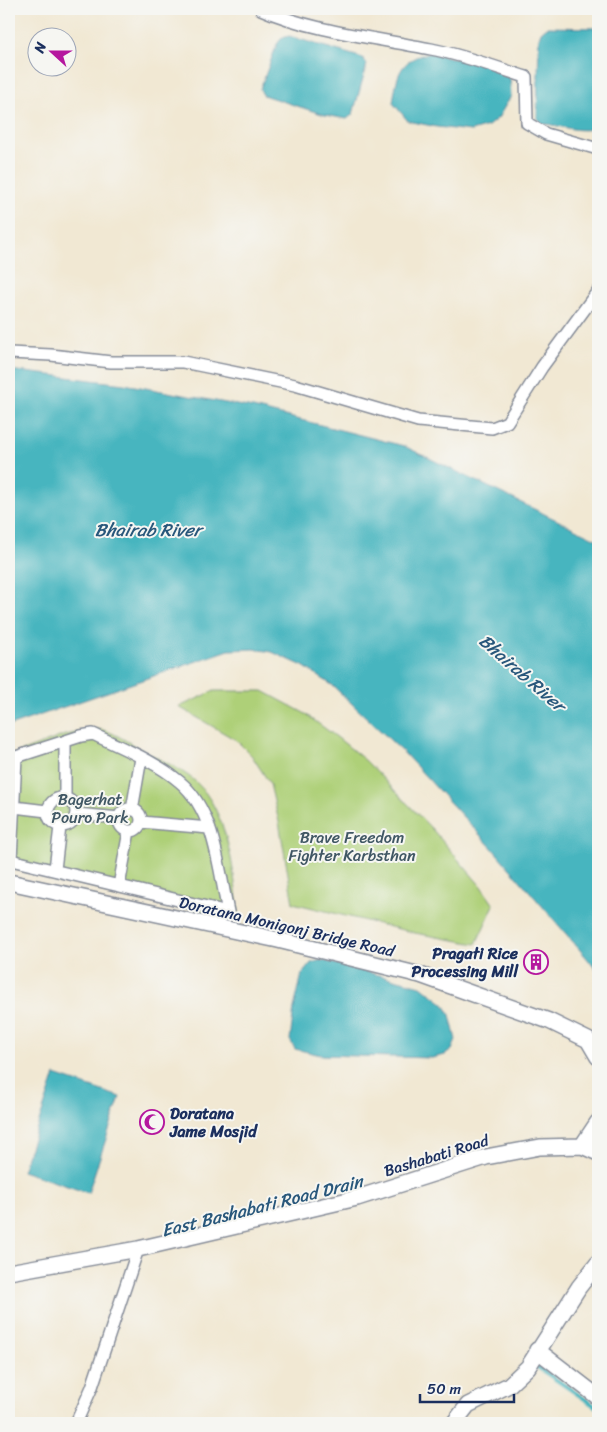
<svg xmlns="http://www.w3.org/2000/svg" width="607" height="1432" font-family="Sriracha,sans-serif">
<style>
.green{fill:#aed078;stroke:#64806b}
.water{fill:#46b5bf;stroke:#30728e}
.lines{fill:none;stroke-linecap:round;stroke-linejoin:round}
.stream{stroke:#46b5bf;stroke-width:4}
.street-casing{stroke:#868c98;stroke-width:14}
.secondary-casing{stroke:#868c98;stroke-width:18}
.street{stroke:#fff;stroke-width:11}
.secondary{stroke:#fff;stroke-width:15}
.labels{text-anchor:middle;stroke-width:4;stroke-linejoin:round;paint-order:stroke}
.park-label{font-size:16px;fill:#405764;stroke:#f6f6f2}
.street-label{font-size:16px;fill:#1b2f5e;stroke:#f6f6f2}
.poi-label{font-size:16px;font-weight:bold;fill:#1b2f5e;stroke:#f6f6f2;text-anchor:end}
.water-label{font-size:18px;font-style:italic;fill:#28577b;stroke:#f6f6f2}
</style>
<rect width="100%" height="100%" fill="#f6f6f2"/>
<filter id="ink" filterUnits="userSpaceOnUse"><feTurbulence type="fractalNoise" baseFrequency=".02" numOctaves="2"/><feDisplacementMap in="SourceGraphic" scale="10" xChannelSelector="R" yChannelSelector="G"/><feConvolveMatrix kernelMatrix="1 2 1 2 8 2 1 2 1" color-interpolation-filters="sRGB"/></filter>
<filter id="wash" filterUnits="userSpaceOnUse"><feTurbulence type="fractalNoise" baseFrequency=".0096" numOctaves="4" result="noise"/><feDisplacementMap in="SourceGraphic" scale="20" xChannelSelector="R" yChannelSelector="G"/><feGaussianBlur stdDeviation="1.12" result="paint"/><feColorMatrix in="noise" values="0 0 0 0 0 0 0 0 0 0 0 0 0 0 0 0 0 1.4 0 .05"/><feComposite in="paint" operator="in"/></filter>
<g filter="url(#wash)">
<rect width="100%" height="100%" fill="#f1e8d3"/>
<path class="green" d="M214,691H263L304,713L338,738L366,761L432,829L480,885L494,905L476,944L415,933L293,903L279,822L270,784L252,756L236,740L179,707Z
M97,729C112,730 129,743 142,750C159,759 180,768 195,781C229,812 235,877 239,920L9,867V806L12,755L65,735Z"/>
<path class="water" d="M547,27L598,28V118L597,127C583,134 562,126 546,124L540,123L537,118L539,38L541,32Z
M289,36L363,58L367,64L353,114L347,119L325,115L263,95L260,89L277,44L282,38Z
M430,53L487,65L510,78L511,96L498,118L488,126L471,131L437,127L408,121L393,103C397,75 399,59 430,53Z
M9,370L124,384L253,408L404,446L598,540V971L493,849L404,753L332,685L303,666L272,652L254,649L229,650L9,726Z
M321,960L421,986L444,1004L450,1015L456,1040L452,1050L445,1055L432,1058L321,1055L295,1049L290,1040L294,1008L302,974L311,963Z
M55,1075L120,1097L88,1193L22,1171Z"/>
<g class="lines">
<path class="stream" d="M533,1364L598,1408"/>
</g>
</g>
<g filter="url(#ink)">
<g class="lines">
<defs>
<path id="street" d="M261,9C311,31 376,38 431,49C463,55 495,67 526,77L527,123L546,134L598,149
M9,353L51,355L111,362H183L295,385L418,421L492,428L507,422L542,367L598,291
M93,734C122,748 155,761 180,782C215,811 219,870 228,912L11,860L16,757L81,736Z
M65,741V798
M48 812a14 14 0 1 1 28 0a14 14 0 1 1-28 0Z
M14,807L47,811
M119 820a11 11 0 1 1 22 0a11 11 0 1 1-22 0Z
M132,810L141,758
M76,814L120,818
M141,822L209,828
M55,869L60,827
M119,886L129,831
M76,1423L92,1387L138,1249"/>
<path id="secondary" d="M9,882L278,940L420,975L549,1021L588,1040L598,1057
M582,1146L598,1122
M9,1272L138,1249L357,1198L486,1157L540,1147L582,1146L598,1153
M537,1350L598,1397
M454,1423L468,1405L509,1385L528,1367L579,1287L598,1263"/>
</defs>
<use href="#street" class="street-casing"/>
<use href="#secondary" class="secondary-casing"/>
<use href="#street" class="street"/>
<use href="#secondary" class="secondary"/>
</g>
</g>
<defs>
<symbol id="building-ring" viewBox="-11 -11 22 22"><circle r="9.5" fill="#f6f6f2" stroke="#b5179e" stroke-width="1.5"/><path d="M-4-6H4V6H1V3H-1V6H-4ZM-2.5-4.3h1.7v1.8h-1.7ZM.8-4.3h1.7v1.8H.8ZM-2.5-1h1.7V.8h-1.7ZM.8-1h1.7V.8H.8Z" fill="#b5179e"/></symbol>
<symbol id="mosque-ring" viewBox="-11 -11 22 22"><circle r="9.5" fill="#f6f6f2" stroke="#b5179e" stroke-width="1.5"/><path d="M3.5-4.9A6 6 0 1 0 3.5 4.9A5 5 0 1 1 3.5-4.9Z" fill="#b5179e"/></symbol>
</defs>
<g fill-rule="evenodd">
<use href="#building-ring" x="522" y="948" width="28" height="28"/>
<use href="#mosque-ring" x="138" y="1108" width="28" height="28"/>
</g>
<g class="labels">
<g class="park-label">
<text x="90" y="805">Bagerhat<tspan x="90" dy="18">Pouro Park</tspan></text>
<text x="352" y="843">Brave Freedom<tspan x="352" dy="18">Fighter Karbsthan</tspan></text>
</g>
<g class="street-label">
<text transform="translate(287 926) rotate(13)" y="6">Doratana Monigonj Bridge Road</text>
<text transform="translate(436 1155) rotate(-17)" y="6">Bashabati Road</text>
</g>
<g class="poi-label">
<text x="518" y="959">Pragati Rice<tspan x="518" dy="18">Processing Mill</tspan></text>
<text x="170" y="1119" text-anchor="start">Doratana<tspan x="170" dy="18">Jame Mosjid</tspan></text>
</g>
<g class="water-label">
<text x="148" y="536">Bhairab River</text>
<text transform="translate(522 673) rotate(41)" y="6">Bhairab River</text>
<text transform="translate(262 1206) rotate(-14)" y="6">East Bashabati Road Drain</text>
</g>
</g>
<rect width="607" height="1432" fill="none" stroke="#f6f6f2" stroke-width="30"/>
<g transform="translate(52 52) rotate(291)"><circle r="24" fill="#f6f6f2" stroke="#9ea6b7"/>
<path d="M0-4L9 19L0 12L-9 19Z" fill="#b5179e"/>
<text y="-8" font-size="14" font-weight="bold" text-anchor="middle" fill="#1b2f5e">N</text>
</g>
<path d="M420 1394v8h94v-8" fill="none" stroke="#1b2f5e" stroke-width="2.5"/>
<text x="427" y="1394" font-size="15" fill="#1b2f5e" stroke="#f6f6f2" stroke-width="4" paint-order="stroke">50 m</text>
</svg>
